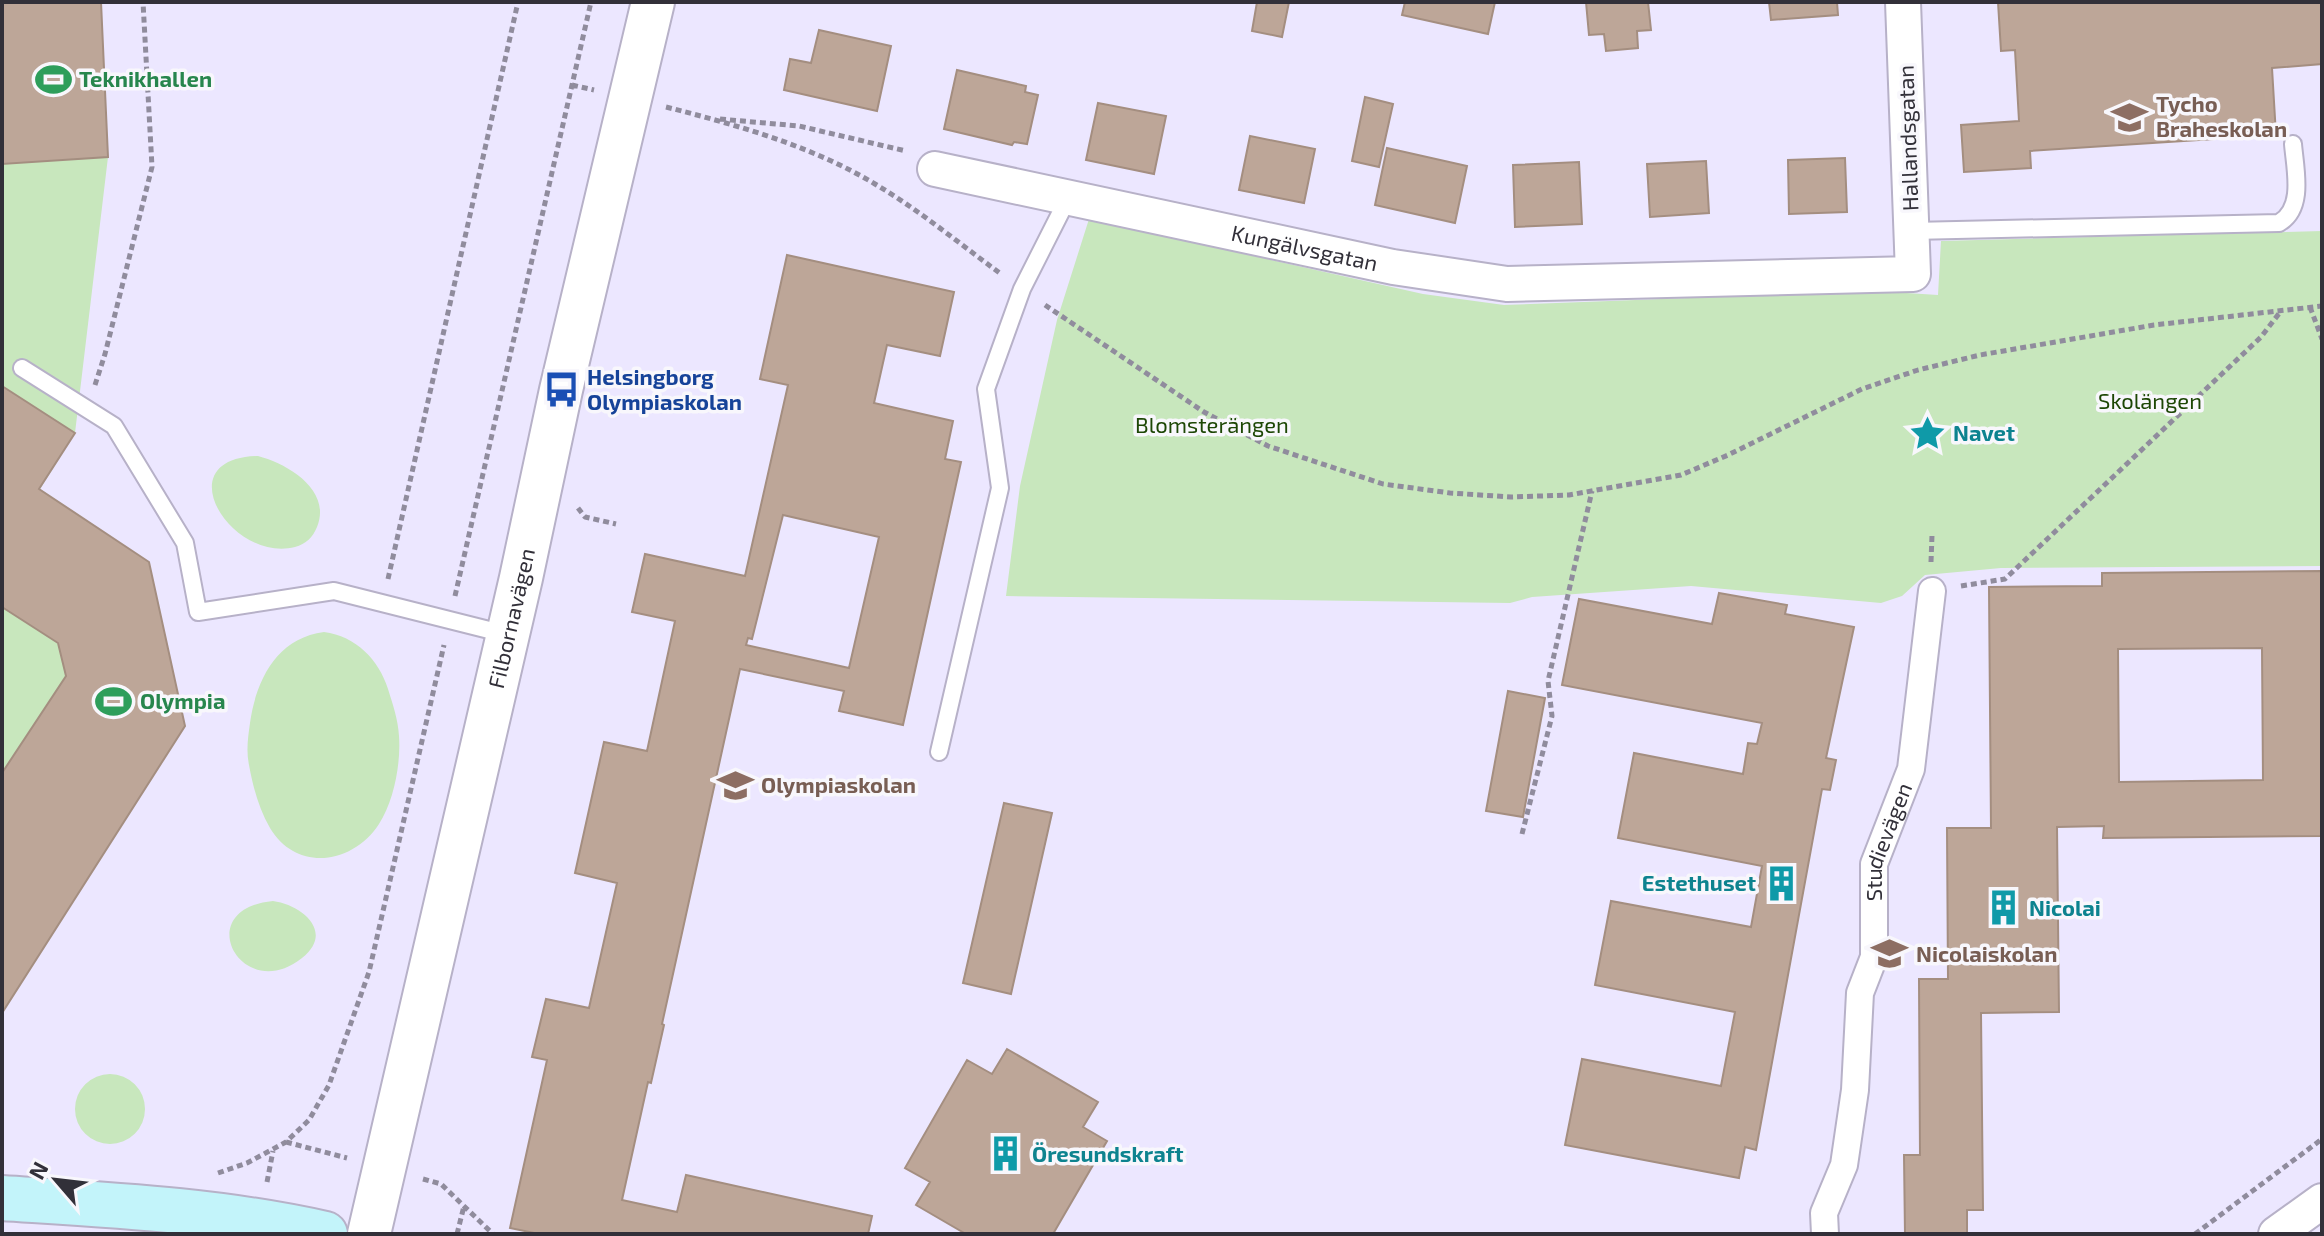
<svg xmlns="http://www.w3.org/2000/svg" width="2324" height="1236" font-family="'Exo 2',sans-serif">
<style>
.green{fill:#c8e7bd}
.building{fill:#bda698;stroke:#a48e80;stroke-width:2;fill-rule:evenodd}
.lines{fill:none;stroke-linecap:round;stroke-linejoin:round}
.service-casing{stroke:#b7b1c8;stroke-width:20}
.pedestrian-casing{stroke:#b7b1c8;stroke-width:30}
.minor-casing{stroke:#b7b1c8;stroke-width:38}
.tertiary-casing{stroke:#b7b1c8;stroke-width:46}
.secondary-casing{stroke:#b7b1c8;stroke-width:48}
.path{stroke:#908c9d;stroke-width:5;stroke-dasharray:6 4;stroke-linecap:butt}
.service{stroke:#fff;stroke-width:16}
.pedestrian{stroke:#fff;stroke-width:26}
.minor{stroke:#fff;stroke-width:34}
.tertiary{stroke:#fff;stroke-width:42}
.secondary{stroke:#c3f4fa;stroke-width:44}
.labels{text-anchor:middle;stroke-width:7;stroke-linejoin:round;paint-order:stroke}
.leisure-label{font-size:22px;font-weight:bold;fill:#27864d;stroke:#f8f7fc;text-anchor:start}
.education-label{font-size:22px;font-weight:bold;fill:#785e54;stroke:#f8f7fc;text-anchor:start}
.street-label{font-size:22px;fill:#323039;stroke:#f8f7fc}
.transit-label{font-size:22px;font-weight:bold;fill:#164399;stroke:#f8f7fc;text-anchor:start}
.park-label{font-size:22px;fill:#1d4705;stroke:#f8f7fc}
.culture-label{font-size:22px;font-weight:bold;fill:#0d838f;stroke:#f8f7fc;text-anchor:start}
</style>
<rect width="100%" height="100%" fill="#ece7ff"/>
<path class="green" d="M2,2L108,157L75,433L40,489L149,562L185,726L2,1013Z
M1089,219L1423,294L1504,305L1875,291L1938,295L1941,241L2322,231V566L2001,568L1925,575L1902,596L1881,603L1691,586L1532,597L1510,603L1006,596L1020,486L1057,320Z
M258,456C288,464 332,490 317,527C313,537 306,544 295,547C231,563 165,458 258,456Z
M324,632C356,636 379,660 388,689C393,705 398,719 399,736C401,763 394,801 379,824C353,864 297,873 270,828C259,809 253,787 249,765C246,751 248,737 250,723C256,680 277,638 324,632Z
M273,901C302,905 335,932 302,958C242,1006 189,909 273,901Z
M75 1109a35 35 0 1 1 70 0a35 35 0 1 1-70 0Z"/>
<path class="building" d="M2,2H101L108,157L2,164Z
M1257,2H1289L1282,37L1252,31Z
M1405,2H1495L1488,34L1402,15Z
M1586,2H1648L1651,30L1637,31L1638,48L1606,51L1604,34L1589,35Z
M1769,2H1837L1838,15L1771,20Z
M1998,2H2322V64L2272,68L2276,135L2030,151L2031,168L1964,172L1961,125L2019,121L2015,50L2001,51Z
M819,30L891,46L877,111L784,90L790,59L811,63Z
M957,70L1026,86L1025,92L1038,95L1027,144L1014,142L1012,145L944,129Z
M1365,97L1393,104L1379,167L1352,161Z
M1098,103L1166,116L1154,174L1086,160Z
M1250,136L1315,149L1304,203L1239,190Z
M1387,148L1467,166L1455,223L1375,205Z
M1845,158L1847,212L1789,214L1788,160Z
M1706,161L1709,213L1650,217L1647,164Z
M1579,162L1582,224L1515,227L1513,165Z
M787,255L954,292L940,356L887,345L874,403L953,421L945,459L961,462L903,725L839,711L844,691L740,669L662,1024L664,1025L651,1083L648,1082L622,1200L677,1212L686,1175L872,1216L868,1234H539L510,1228L547,1060L532,1057L546,999L589,1008L617,883L575,873L604,742L647,751L675,621L632,612L645,554L745,576L788,385L760,379ZM783,515L879,537L849,668L746,645L748,638L752,639Z
M2,386L75,433L39,489L149,562L185,726L2,1013V773L66,676L58,643L2,607Z
M2322,571V836L2103,838L2104,826L2057,827L2059,1012L1981,1013L1983,1210H1967V1234H1905L1904,1155H1920L1919,979H1948L1947,828H1991L1989,587L2102,586V573ZM2262,648L2263,780L2119,782L2118,649Z
M1719,593L1787,605L1785,614L1854,627L1826,758L1836,760L1830,790L1822,789L1756,1150L1745,1147L1739,1178L1565,1145L1582,1059L1721,1086L1735,1012L1595,985L1611,901L1751,927L1762,866L1618,838L1634,753L1743,774L1748,743L1757,744L1762,723L1562,685L1579,599L1712,624Z
M1508,691L1545,698L1523,817L1486,811Z
M1004,803L1052,813L1011,994L963,983Z
M1007,1049L1098,1102L1083,1127L1107,1141L1053,1234H966L916,1205L930,1182L905,1168L967,1060L992,1074Z"/>
<g class="lines">
<defs>
<path id="service" d="M1912,231L2279,223C2305,208 2295,169 2293,144
M22,368L114,426L185,543L198,612L334,591L505,634
M939,752L1000,488L986,389L1022,289L1068,198"/>
<g id="pedestrian">
<path id="s1" d="M1825,1234L1824,1213L1844,1165L1855,1090L1860,993L1874,957V864L1911,769L1932,591"/>
</g>
<g id="minor">
<path id="s2" d="M935,169L1393,267L1507,284L1913,274L1903,2"/>
<path d="M2276,1234L2322,1201"/>
</g>
<g id="tertiary">
<path id="s3" d="M369,1234L521,578L561,390L653,2"/>
</g>
<path id="secondary" d="M2,1198C110,1205 219,1210 325,1234"/>
</defs>
<use href="#service" class="service-casing"/>
<use href="#pedestrian" class="pedestrian-casing"/>
<use href="#minor" class="minor-casing"/>
<use href="#tertiary" class="tertiary-casing"/>
<use href="#secondary" class="secondary-casing"/>
<path class="path" d="M572,85L594,90
M666,107C737,125 812,146 875,184C919,210 960,244 1001,274
M720,119L799,126L906,151
M1045,305L1204,412L1268,446L1383,484L1450,493L1511,497L1569,495L1681,475L1728,455L1862,389L1918,370L1980,355L2154,325L2322,306
M2310,307L2322,339
M95,385L105,354L152,167L143,2
M578,508L585,517L616,524
M1931,562L1932,535
M388,579L518,2
M1961,586L2005,579L2261,337L2281,311
M455,596L591,2
M1522,834L1552,716L1548,681L1592,491
M286,1142L347,1158
M218,1173L247,1163L286,1142L309,1120L329,1085L369,972L444,645
M423,1179L441,1184L493,1234
M267,1182L273,1151
M457,1234L464,1206
M2195,1234L2322,1139"/>
<use href="#service" class="service"/>
<use href="#pedestrian" class="pedestrian"/>
<use href="#minor" class="minor"/>
<use href="#tertiary" class="tertiary"/>
<use href="#secondary" class="secondary"/>
</g>
<defs>
<symbol id="stadium-bare" viewBox="-9 -9 18 18"><path d="M0-5a6.5 5 0 1 0 0 10a6.5 5 0 1 0 0-10ZM-3.5-1.8h7v3.6h-7Z" fill="#2e9e5b" stroke="#f8f7fc" stroke-width="2.5" paint-order="stroke"/></symbol>
<symbol id="school-bare" viewBox="-9 -9 18 18"><path d="M0-5L7-2L0 1L-7-2ZM-4 1L0 2.5L4 1V4Q0 6-4 4Z" fill="#8d6e63" stroke="#f8f7fc" stroke-width="2.5" paint-order="stroke"/></symbol>
<symbol id="bus-bare" viewBox="-9 -9 18 18"><path d="M-5-6H5V4H4V6H2V4H-2V6H-4V4H-5ZM-3.5-4V0h7V-4ZM-3.5 1.2v1.5H-2V1.2ZM2 1.2v1.5H3.5V1.2Z" fill="#1a4fb4" stroke="#f8f7fc" stroke-width="2.5" paint-order="stroke"/></symbol>
<symbol id="sight-bare" viewBox="-9 -9 18 18"><path d="M0-6L1.8-2.2L6-1.7L2.9 1.2L3.7 5.4L0 3.3L-3.7 5.4L-2.9 1.2L-6-1.7L-1.8-2.2Z" fill="#0f9aa8" stroke="#f8f7fc" stroke-width="2.5" paint-order="stroke"/></symbol>
<symbol id="building-bare" viewBox="-9 -9 18 18"><path d="M-4-6H4V6H1V3H-1V6H-4ZM-2.5-4.3h1.7v1.8h-1.7ZM.8-4.3h1.7v1.8H.8ZM-2.5-1h1.7V.8h-1.7ZM.8-1h1.7V.8H.8Z" fill="#0f9aa8" stroke="#f8f7fc" stroke-width="2.5" paint-order="stroke"/></symbol>
</defs>
<g fill-rule="evenodd">
<use href="#stadium-bare" x="28" y="54" width="51" height="51"/>
<use href="#school-bare" x="2104" y="92" width="51" height="51"/>
<use href="#bus-bare" x="536" y="364" width="51" height="51"/>
<use href="#sight-bare" x="1902" y="408" width="51" height="51"/>
<use href="#stadium-bare" x="88" y="676" width="51" height="51"/>
<use href="#school-bare" x="710" y="760" width="51" height="51"/>
<use href="#building-bare" x="1756" y="858" width="51" height="51"/>
<use href="#building-bare" x="1978" y="882" width="51" height="51"/>
<use href="#school-bare" x="1864" y="928" width="51" height="51"/>
<use href="#building-bare" x="980" y="1128" width="51" height="51"/>
</g>
<g class="labels">
<g class="leisure-label">
<text x="79" y="87">Teknikhallen</text>
<text x="140" y="709">Olympia</text>
</g>
<g class="education-label">
<text x="2156" y="112">Tycho<tspan x="2156" dy="25">Braheskolan</tspan></text>
<text x="761" y="793">Olympiaskolan</text>
<text x="1916" y="962">Nicolaiskolan</text>
</g>
<g class="street-label">
<text transform="translate(1908 138) rotate(-92)" y="8">Hallandsgatan</text>
<text dy="8" stroke="none"><textPath href="#s2" startOffset="378">Kungälvsgatan</textPath></text>
<text dy="8" stroke="none"><textPath href="#s3" startOffset="632">Filbornavägen</textPath></text>
<text dy="8" stroke="none"><textPath href="#s1" startOffset="402">Studievägen</textPath></text>
</g>
<g class="transit-label">
<text x="587" y="385">Helsingborg<tspan x="587" dy="25">Olympiaskolan</tspan></text>
</g>
<g class="park-label">
<text x="2150" y="409">Skolängen</text>
<text x="1212" y="433">Blomsterängen</text>
</g>
<g class="culture-label">
<text x="1953" y="441">Navet</text>
<text x="1756" y="891" text-anchor="end">Estethuset</text>
<text x="2029" y="916">Nicolai</text>
<text x="1032" y="1162">Öresundskraft</text>
</g>
</g>
<rect width="2324" height="1236" fill="none" stroke="#323039" stroke-width="8"/>
<g transform="translate(56 1180) rotate(298)" stroke="#f8f7fc" stroke-width="6" paint-order="stroke">
<path d="M0-6L14 30L0 20L-14 30Z" fill="#323039"/>
<text y="-12" font-size="22" font-weight="bold" text-anchor="middle" fill="#323039">N</text>
</g>
</svg>
